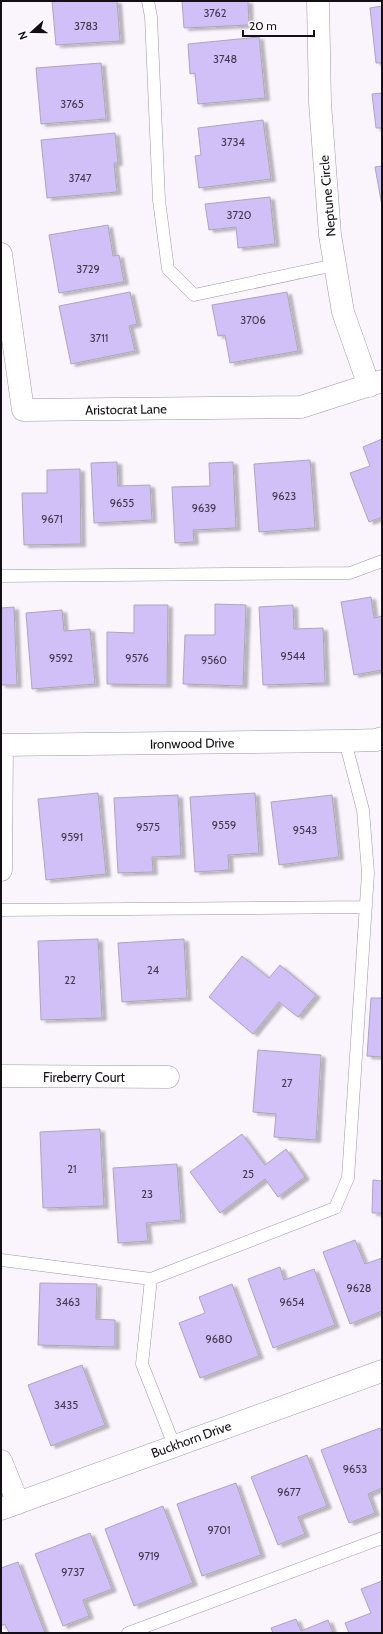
<svg xmlns="http://www.w3.org/2000/svg" width="383" height="1634" font-family="Cabin,sans-serif">
<style>
.building{fill:#d0c0f7;stroke:#aba6ba;filter:url(#shadow)}
.lines{fill:none;stroke-linecap:round;stroke-linejoin:round}
.lane-casing{stroke:#a095a7;stroke-width:13}
.street-casing{stroke:#a095a7;stroke-width:23}
.lane{stroke:#fff;stroke-width:12}
.street{stroke:#fff;stroke-width:22}
.labels{text-anchor:middle;stroke-width:3.5;stroke-linejoin:round;paint-order:stroke}
.number-label{font-size:11px;fill:#423b4e}
.street-label{font-size:13px;fill:#130f15;stroke:#fff}
</style>
<defs>
<filter id="shadow"><feDropShadow dx="4.5" dy="2.5" stdDeviation="1" flood-color="#0004"/></filter>
</defs>
<rect width="100%" height="100%" fill="#faf5fd"/>
<path class="building" d="M52,1H117L120,41L56,45Z
M182,1H248L249,25L184,28Z
M382,6V63H376L370,8Z
M259,37L265,98L198,104L195,73L190,74L188,44Z
M101,63L106,119L41,124L36,68Z
M382,93V128H376L372,94Z
M263,120L271,179L199,188L195,156L201,155L198,128Z
M115,133L118,163H114L117,192L47,198L41,140Z
M382,166V206L375,167Z
M270,197L275,244L238,248L236,227L209,230L205,204Z
M108,225L113,256L119,255L124,282L59,293L49,235Z
M130,292L137,324L129,326L135,351L71,364L59,306Z
M287,292L298,351L230,363L225,335L218,336L212,305Z
M382,439V517L369,522L350,473L370,466L363,447Z
M310,460L315,528L259,532L254,464Z
M117,462L118,486L150,485L152,520L94,523L91,463Z
M233,462L236,528L193,530L194,542L175,543L172,487L210,486L209,463Z
M80,469L81,544L24,545L22,493H47V470Z
M371,597L374,618L382,616V670L354,675L341,602Z
M215,604L246,605L243,686L183,684L185,635H215Z
M134,605H168L167,685L107,684V632L134,633Z
M293,605L294,629L323,628L325,683L263,685L259,607Z
M14,607L17,685H1V608Z
M62,610L64,631L90,629L95,684L32,689L26,613Z
M98,793L106,874L46,880L38,799Z
M255,793L259,853L228,855L229,870L195,872L190,797Z
M178,795L181,856L152,857L153,872L118,873L114,798Z
M332,795L339,857L279,865L271,802Z
M98,939L102,1018L41,1020L38,941Z
M184,939L187,998L122,1002L118,943Z
M242,956L269,978L280,965L316,995L298,1017L279,1002L253,1034L209,997Z
M371,998H382V1057L367,1056Z
M258,1050L321,1055L316,1140L274,1137L276,1114L253,1112Z
M100,1129L104,1206L43,1208L40,1132Z
M242,1134L265,1165L286,1149L305,1177L278,1197L265,1179L220,1213L190,1172Z
M177,1164L181,1220L146,1223L148,1241L118,1243L113,1168Z
M373,1180L382,1181V1213H372Z
M355,1240L365,1264L382,1258V1311L350,1324L323,1252Z
M280,1267L284,1280L314,1269L335,1325L273,1348L248,1279Z
M40,1283L97,1284L96,1319L115,1320V1347L38,1345Z
M232,1284L259,1356L200,1378L179,1323L205,1313L199,1297Z
M82,1365L105,1425L51,1446L28,1385Z
M380,1428L382,1434V1488L368,1494L375,1513L349,1523L321,1450Z
M307,1455L327,1506L298,1517L305,1534L278,1545L251,1477Z
M236,1483L261,1555L202,1576L177,1504Z
M163,1506L193,1583L134,1606L105,1529Z
M90,1533L112,1589L83,1600L89,1616L63,1626L35,1554Z
M18,1562L45,1633H9L5,1624L1,1626V1568Z
M382,1581V1633H349L345,1623L371,1613L361,1589Z
M296,1619L301,1631L328,1620L333,1633H273L271,1628Z"/>
<g class="lines">
<defs>
<path id="lane" d="M148,1L151,17L159,200L168,269L194,295L335,265
M1,576L350,573L382,561
M1,910L366,907
M1,1260L151,1279L335,1208L348,1178L368,873L363,810L345,741
M151,1279L142,1364L174,1445
M128,1633L382,1538"/>
<path id="street" d="M318,1L320,103L330,235L343,312L369,386
M1,254L23,410L301,407L382,381
M1,745L345,741L376,740L382,738
M1,870L2,745
M1,1076L168,1077
M1,1461L18,1503
M1,1509L382,1371"/>
</defs>
<use href="#lane" class="lane-casing"/>
<use href="#street" class="street-casing"/>
<use href="#lane" class="lane"/>
<use href="#street" class="street"/>
</g>
<g class="labels">
<g class="number-label">
<text x="215" y="17">3762</text>
<text x="86" y="30">3783</text>
<text x="225" y="63">3748</text>
<text x="72" y="108">3765</text>
<text x="233" y="146">3734</text>
<text x="80" y="182">3747</text>
<text x="239" y="219">3720</text>
<text x="88" y="273">3729</text>
<text x="253" y="324">3706</text>
<text x="99" y="342">3711</text>
<text x="284" y="500">9623</text>
<text x="122" y="507">9655</text>
<text x="204" y="512">9639</text>
<text x="52" y="523">9671</text>
<text x="293" y="660">9544</text>
<text x="61" y="662">9592</text>
<text x="137" y="662">9576</text>
<text x="214" y="664">9560</text>
<text x="224" y="829">9559</text>
<text x="148" y="831">9575</text>
<text x="305" y="834">9543</text>
<text x="72" y="841">9591</text>
<text x="153" y="974">24</text>
<text x="70" y="984">22</text>
<text x="287" y="1087">27</text>
<text x="72" y="1173">21</text>
<text x="248" y="1178">25</text>
<text x="147" y="1198">23</text>
<text x="359" y="1292">9628</text>
<text x="68" y="1306">3463</text>
<text x="292" y="1306">9654</text>
<text x="219" y="1343">9680</text>
<text x="66" y="1409">3435</text>
<text x="355" y="1473">9653</text>
<text x="289" y="1496">9677</text>
<text x="219" y="1534">9701</text>
<text x="149" y="1560">9719</text>
<text x="73" y="1576">9737</text>
</g>
<g class="street-label">
<text transform="translate(327 196) rotate(-95)" y="5">Neptune Circle</text>
<text transform="translate(126 409) rotate(-1)" y="5">Aristocrat Lane</text>
<text transform="translate(192 743) rotate(-1)" y="5">Ironwood Drive</text>
<text x="84" y="1082">Fireberry Court</text>
<text transform="translate(191 1439) rotate(-20)" y="5">Buckhorn Drive</text>
</g>
</g>
<rect width="383" height="1634" fill="none" stroke="#130f15" stroke-width="4"/>
<g transform="translate(32 32) rotate(249)" stroke="#ffffff" stroke-width="3" paint-order="stroke">
<path d="M0-3L7 15L0 10L-7 15Z" fill="#130f15"/>
<text y="-6" font-size="11" font-weight="bold" text-anchor="middle" fill="#130f15">N</text>
</g>
<path d="M243 30v6h71v-6" fill="none" stroke="#130f15" stroke-width="2"/>
<text x="249" y="30" font-size="12" fill="#130f15" stroke="#ffffff" stroke-width="3" paint-order="stroke">20 m</text>
</svg>
